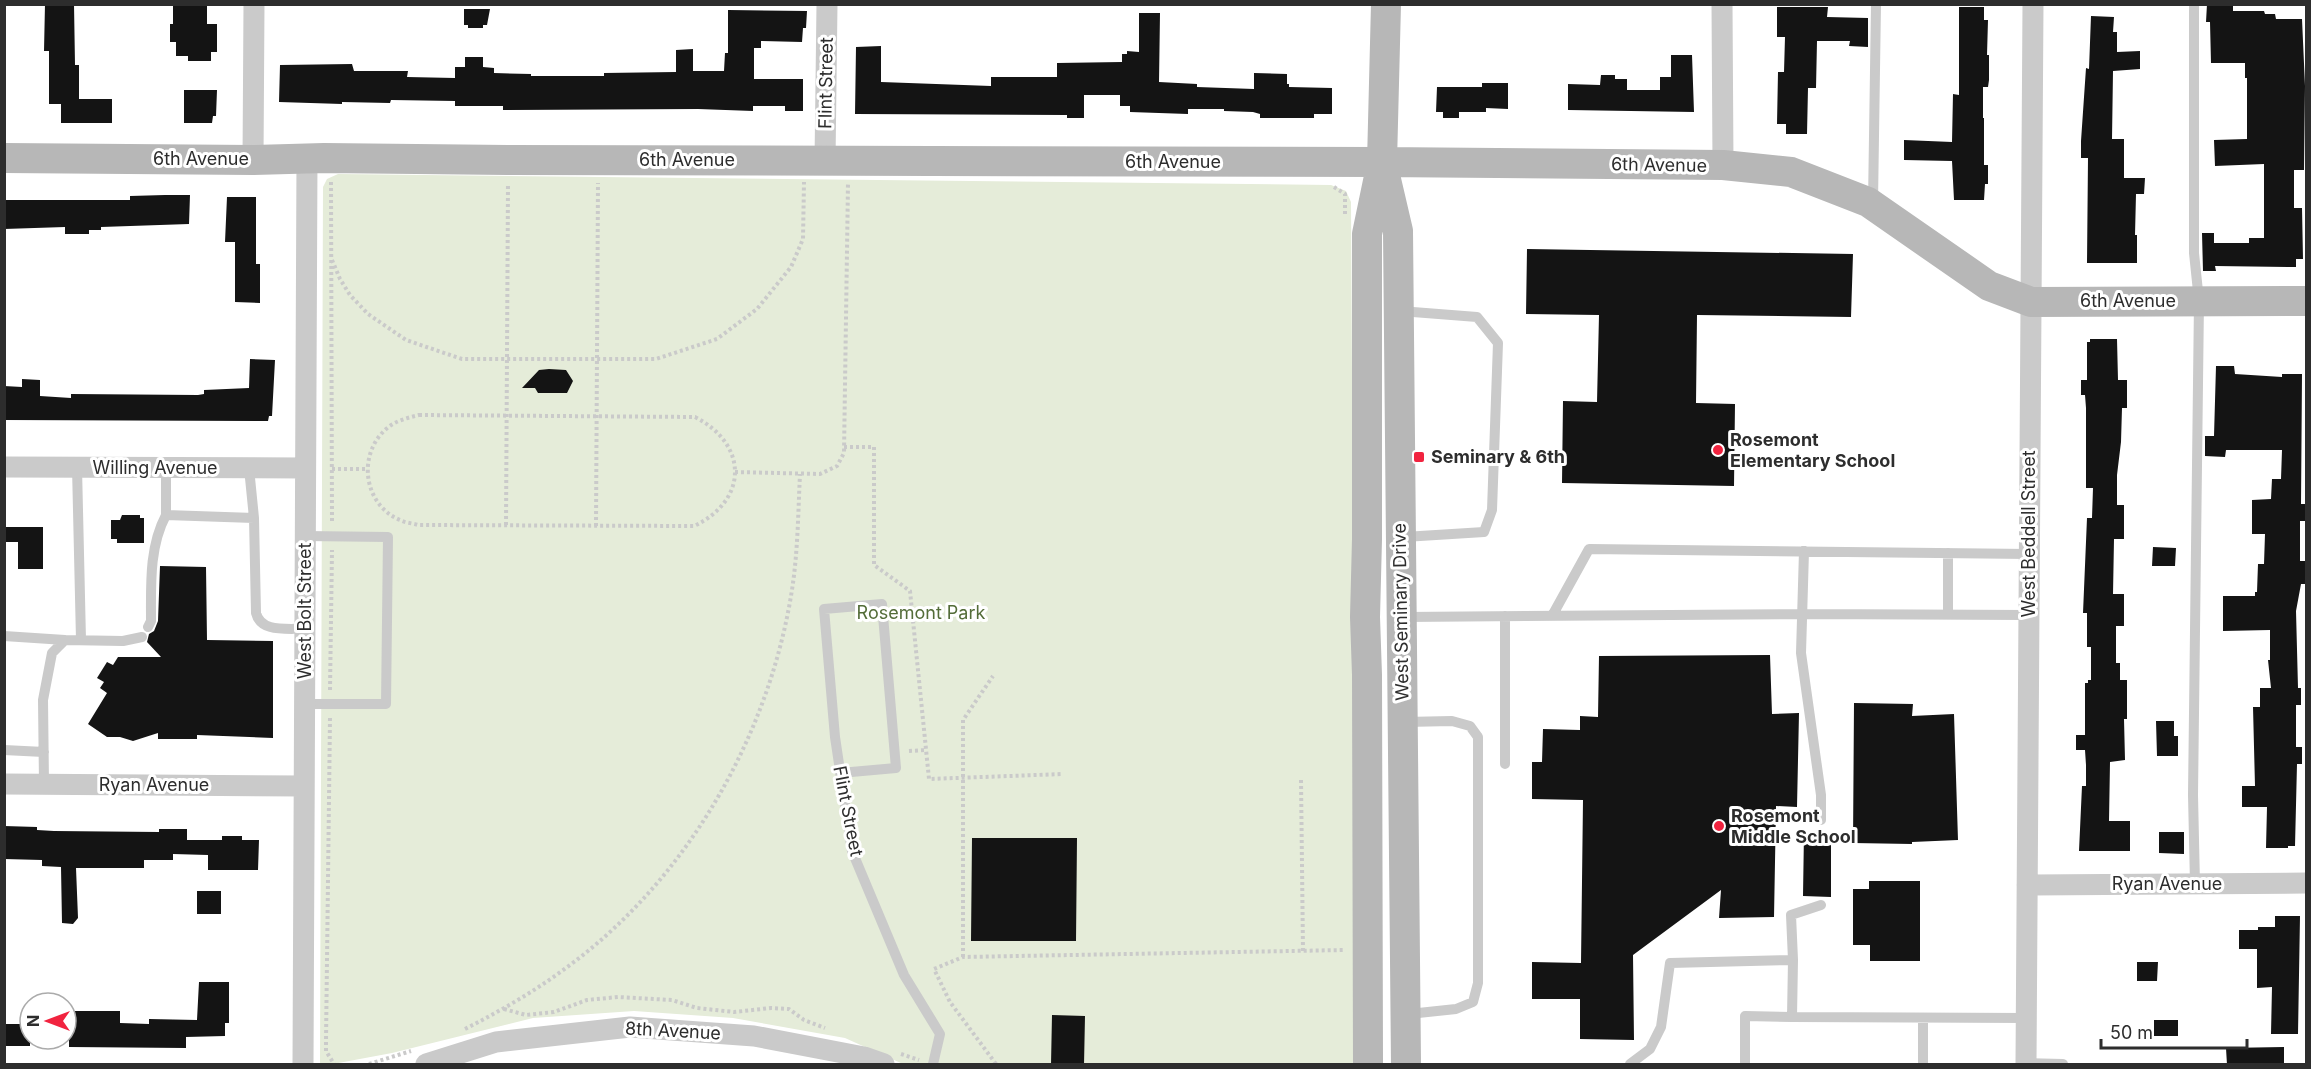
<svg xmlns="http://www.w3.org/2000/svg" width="2311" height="1069" font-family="Inter,sans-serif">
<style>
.green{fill:#e5ecd9}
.building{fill:#141414}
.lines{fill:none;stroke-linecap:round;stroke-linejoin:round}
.path{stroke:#cacaca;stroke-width:4;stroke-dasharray:3 3;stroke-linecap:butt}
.lane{stroke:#cacaca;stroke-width:10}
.street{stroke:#cacaca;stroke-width:21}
.secondary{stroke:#b7b7b7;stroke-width:30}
.poi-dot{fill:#f1233f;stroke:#fff;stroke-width:2}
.labels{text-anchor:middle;stroke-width:6;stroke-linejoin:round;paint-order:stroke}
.street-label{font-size:18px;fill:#2d2d2d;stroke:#fff}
.poi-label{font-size:18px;font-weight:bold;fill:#2d2d2d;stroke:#fff;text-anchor:start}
.park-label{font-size:18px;fill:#536c38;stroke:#fff}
</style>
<rect width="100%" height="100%" fill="#fff"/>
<path class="green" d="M338,174L1331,185L1346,191L1351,202L1356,1064H903L845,1038L733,1018L634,1011L533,1018L392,1053L333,1064H320L323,187L327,179Z"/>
<path class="building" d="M45,4H74L75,65H79V99H112V123H61V104H49V51H44Z
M173,4H207V24H217V52H211V61H188V56H176V42H170V24H173Z
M2207,4H2233V11H2264L2265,14H2275L2276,19H2302L2305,86L2304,170H2294V208H2302L2303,259H2296V267L2215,266L2216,271H2203L2202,233H2214V243H2249V238H2264V164L2215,166L2214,140L2247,139V78H2245V63H2211L2210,22H2206Z
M1777,7H1828L1827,17L1868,18V47L1849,46L1850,41H1817L1816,88H1808L1807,134H1786V124H1777L1778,72H1784L1785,37H1777Z
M1959,7H1984V20H1988L1987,55H1989V80L1988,87H1983V118H1984V165H1988V184H1985L1984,200H1954L1952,161L1904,160V140L1952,142L1953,94L1959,95Z
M464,9H490L487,25H483V28H468V25H464Z
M728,10L807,11L806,28H803L802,42L761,41V48H754V79H803V111H785V106H753V111L698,109L503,110V106H455V101L391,100L390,103L342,102V104L279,102L280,65L352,64L354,71H408L407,77L455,78V67H465V57H483V67L494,68V73L531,74V76H604V73L676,72V50L693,49V71H724L725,53H728Z
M1139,13H1160L1159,82L1197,84V87L1254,89V73L1287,74V84H1289V87L1332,88V114H1314V118H1260V114L1253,112L1224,111V109H1188V114L1130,112V106H1120V95H1084V118H1067V115L855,114L856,47L881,46V82L991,86V77H1057V63L1122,62V54H1127V51L1139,52Z
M2091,16L2114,17L2113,32H2117V52L2140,51V69L2113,71L2112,139H2124V178H2145L2144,194H2136L2135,235H2137V263H2087L2088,158H2081V141L2086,68L2089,69Z
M1671,55H1692L1694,112L1568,110V84L1600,85L1601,75H1615V79H1627V90H1660V77H1671Z
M1482,83H1508V109L1486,108V112H1459V118H1443V112H1436L1437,87H1482Z
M184,90H217L216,116H213L212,123H184Z
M165,195H190L189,224L101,227V230H89V234H65V227L4,229V200H130V196Z
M227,197H256V264H260V303L235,302V242H225Z
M1527,249L1853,254L1851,317L1697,315L1696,403L1735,404L1734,486L1562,483L1563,401L1597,402L1599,315L1526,314Z
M2090,339H2117L2118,380H2127V408H2122L2121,442L2117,475V505H2124V539H2114L2113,594H2124V626H2116V663H2120V680H2127V719H2124L2125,760L2110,762L2109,821H2130V851H2079L2082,786H2086V765L2085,750H2076V735H2085V683H2088V680H2091V647H2087V613H2083L2087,518H2092L2093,488H2086V408L2085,395H2081V380H2087V342H2090Z
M250,359L275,360L272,416H269L268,421L4,420V386L22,387V379L40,380V396L71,398V394L198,395L204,394V390L249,388Z
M2216,366H2234L2235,374L2282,377V374H2302L2301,504H2306V521H2300V561H2305V584H2301L2296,611L2298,688H2301V705H2296V747H2302V764H2297L2295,846H2288V848H2266L2267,807H2242V786H2255L2253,707H2260V688H2271L2268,660H2270V630L2223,631V596H2255V592H2257L2258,564H2264L2265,534H2252V500L2271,499L2272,479H2281L2282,450H2226L2225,457L2205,456V436H2214Z
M549,369L566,370L573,381L567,393H538L535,388H522L539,370Z
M122,515H140V518H144V543H117V539H111V520H120Z
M4,527H43V569H18V542H4Z
M2153,547L2176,548L2175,566H2152Z
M160,566L206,567L207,640L273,641V738L197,735V739H158V733L133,741L120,737H107L88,724L107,693L100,688L104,682L97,678L107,662L113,665L118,657H161L147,642L149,634L154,631L158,621Z
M1770,655L1772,714L1799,713L1797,807L1776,806L1774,917L1719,918L1721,890L1633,955L1634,1040L1580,1039V999H1532V962L1581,963L1583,800L1532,799V762H1542L1543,729L1580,730V716L1598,717L1599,656Z
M1854,703L1913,704L1912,716L1954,714L1958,840L1912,842V844L1853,843Z
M2156,721H2174V736H2178V756H2157Z
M4,826L37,827V830L54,831L159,832V829H187V840H222V836H242V840H259L258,870H208V855L173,854V860H144V868H76L78,918L73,924L62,923L61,867L42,866V860L4,859Z
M1804,832L1831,833V897L1803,896Z
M2159,832H2184V854L2159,853Z
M972,838H1077L1076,941H971Z
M1869,881H1920V961H1870V945H1853V889H1869Z
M197,891H221V914H197Z
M2275,916H2300L2298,1034H2271L2272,987L2257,988V949H2239V930H2258V927H2275Z
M2137,962H2158L2157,981H2137Z
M199,982H229V1023H225V1036L186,1037V1048L69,1047V1011H120V1023L149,1024V1019L197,1020Z
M1052,1015L1085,1016L1084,1065H1051Z
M2154,1020H2178V1036H2154Z
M4,1024H30V1046H4Z
M2284,1047V1065H2227L2226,1048Z"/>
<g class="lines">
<path class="path" d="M331,182L332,522
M1334,187L1345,194V215
M332,260L340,279L350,295L368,314L406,340L462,359H656L717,339L757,309L791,267L803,239L804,182
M419,415L695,417C748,444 749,500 694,526L418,525C412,523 405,523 400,520C364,505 357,456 385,430C394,421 407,418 419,415Z
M844,447H874V565L910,591L929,779L1063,774
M332,469H367
M735,472L820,474L837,466L844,453L848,183
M506,525L508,184
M596,526L598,183
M330,690L332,550
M330,718L326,1042V1051L334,1064
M909,751L926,750
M1301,780L1303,951
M963,957V720L993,676
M504,1009L526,1015L554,1012L587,1000L618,997L672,1000L697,1008L734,1012L771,1008L789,1009L804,1020L825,1028
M465,1029C502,1010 537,990 570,965C687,878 767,739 791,596C798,555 798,514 800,474
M901,1054L919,1060
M369,1064L411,1051
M996,1064L950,1002L934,969L963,957L1345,950"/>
<path class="lane" d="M2194,4V253L2199,301L2193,795L2195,884
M1873,202L1876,4
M1400,311L1477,317L1498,343L1492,510L1484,532L1404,537
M77,467L81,640
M166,468V515L254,518
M249,468L254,518L256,613C261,633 287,628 305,629
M1804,551L1801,653L1821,795V820
M1948,553V615
M1552,616L1589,549L2029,554
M1405,617L1802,614L2028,615
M148,627L151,621C151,585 149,547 166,515
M4,636L65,640
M304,704H386L388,537L305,536
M1405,722L1452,721L1470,726L1478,737V983L1473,1002L1456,1009L1409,1014
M4,750L44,752
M1505,764V616
M840,773L896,768L882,604L824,609L835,737L852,851L904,975L940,1034L933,1064
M44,784L43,700L52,653L65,640L123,641L142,637
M1793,960L1791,915L1821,905
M2026,1063L2063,1064
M1630,1064L1650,1049L1661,1027L1670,963L1793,960L1792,1017L2026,1018
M1745,1064V1016L1792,1017
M1923,1064V1018"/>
<path class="street" d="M1722,4L1723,165
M253,160L254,4
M825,161L827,4
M4,467L305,468
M4,784L304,786
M2027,885L2306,883
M303,1064L307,158
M426,1064L496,1042L630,1027L754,1036L864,1057L884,1064
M2026,1064L2033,4"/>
<path class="secondary" d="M4,158L253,160L324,158L508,160L1382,162L1723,165L1791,172L1868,202L1989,286L2031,302L2306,301
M1384,171L1398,231L1406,1064
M1368,1064L1367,675L1365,617L1367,539V234L1382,162L1386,4"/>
</g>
<g class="poi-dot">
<circle cx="1718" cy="450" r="6"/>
<rect x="1413" y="451" width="12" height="12" rx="3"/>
<circle cx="1719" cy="826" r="6"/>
</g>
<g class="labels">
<g class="street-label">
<text transform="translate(826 83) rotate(-89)" y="6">Flint Street</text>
<text x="201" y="165">6th Avenue</text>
<text x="687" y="166">6th Avenue</text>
<text x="1173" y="168">6th Avenue</text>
<text transform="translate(1659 165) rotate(1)" y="6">6th Avenue</text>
<text x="2128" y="307">6th Avenue</text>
<text x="155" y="474">Willing Avenue</text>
<text transform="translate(2029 534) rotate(-90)" y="6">West Beddell Street</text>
<text transform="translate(305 611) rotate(-90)" y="6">West Bolt Street</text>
<text transform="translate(1401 612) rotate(-91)" y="6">West Seminary Drive</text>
<text x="154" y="791">Ryan Avenue</text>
<text transform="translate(848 811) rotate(79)" y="6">Flint Street</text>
<text x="2167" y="890">Ryan Avenue</text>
<text transform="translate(673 1031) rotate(3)" y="6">8th Avenue</text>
</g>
<g class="poi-label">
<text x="1730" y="446">Rosemont<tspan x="1730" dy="21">Elementary School</tspan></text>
<text x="1431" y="463">Seminary &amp; 6th</text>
<text x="1731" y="822">Rosemont<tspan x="1731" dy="21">Middle School</tspan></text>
</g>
<g class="park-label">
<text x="921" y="619">Rosemont Park</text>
</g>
</g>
<rect width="2311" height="1069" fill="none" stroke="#2d2d2d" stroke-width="12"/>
<g transform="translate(48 1021) rotate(270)"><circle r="28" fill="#ffffff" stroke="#ababab" stroke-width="1.5"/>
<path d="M0-4.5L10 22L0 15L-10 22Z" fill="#f1233f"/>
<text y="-9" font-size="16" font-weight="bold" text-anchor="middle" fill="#2d2d2d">N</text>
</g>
<path d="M2101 1039v9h146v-9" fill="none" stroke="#2d2d2d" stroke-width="3"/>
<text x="2110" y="1039" font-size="18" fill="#2d2d2d" stroke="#ffffff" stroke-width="4.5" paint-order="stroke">50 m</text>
</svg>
